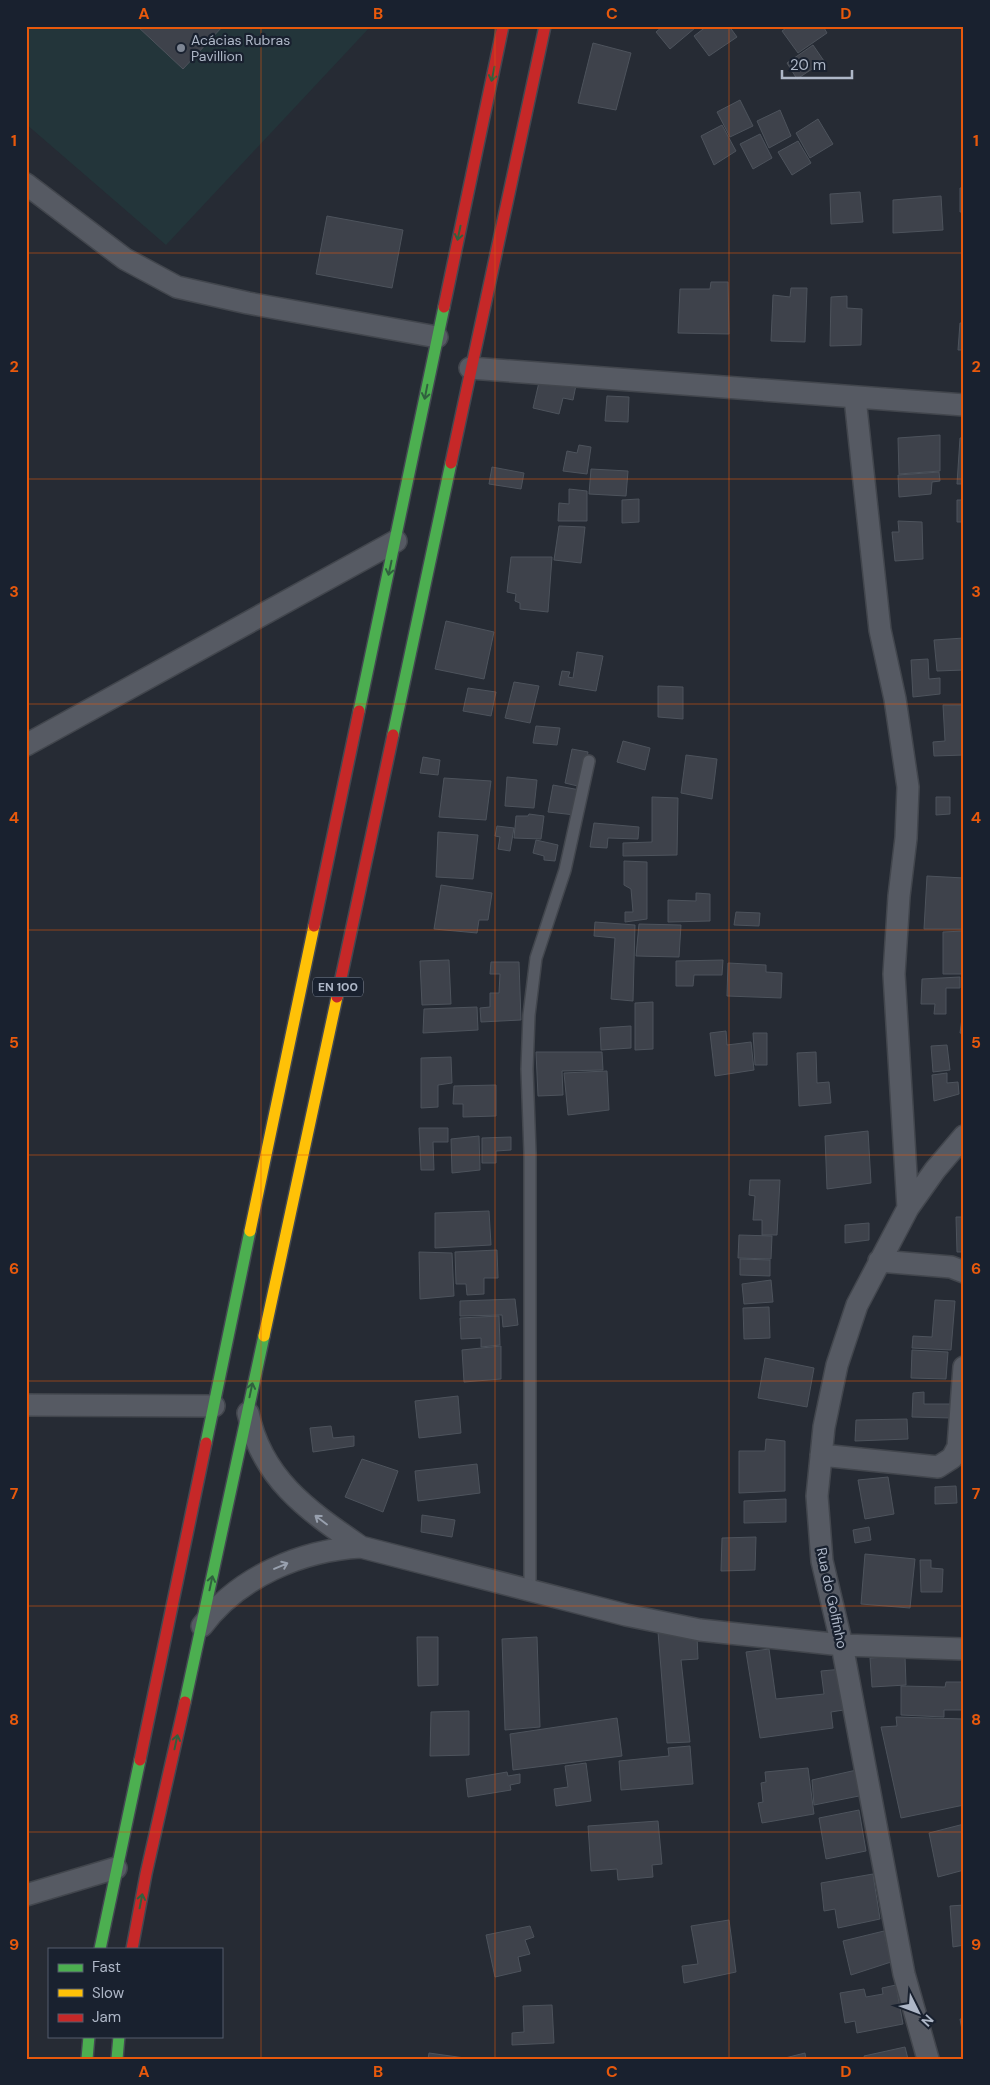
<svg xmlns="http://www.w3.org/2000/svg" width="990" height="2085" font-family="'DM Sans',sans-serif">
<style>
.green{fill:#23353a}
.building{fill:#3e424b;stroke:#4d535c}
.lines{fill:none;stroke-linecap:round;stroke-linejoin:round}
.lane-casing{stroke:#42464d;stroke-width:14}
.street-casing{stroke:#42464d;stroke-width:24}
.fast-casing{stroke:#434851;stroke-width:14}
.slow-casing{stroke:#434851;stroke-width:14}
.jam-casing{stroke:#434851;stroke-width:14}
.lane{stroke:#565a63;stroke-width:11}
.street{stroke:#565a63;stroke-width:21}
.fast{stroke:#4caf50;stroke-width:11}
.slow{stroke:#ffc107;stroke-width:11}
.jam{stroke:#c62828;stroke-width:11}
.oneway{stroke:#30613e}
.oneway2{stroke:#98a0ae}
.grid{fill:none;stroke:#e8590c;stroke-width:1;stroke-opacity:0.55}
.poi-dot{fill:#7e8694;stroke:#19212f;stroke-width:2}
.labels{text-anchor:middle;stroke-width:4.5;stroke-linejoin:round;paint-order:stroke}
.shield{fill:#19212f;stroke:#818a99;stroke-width:1}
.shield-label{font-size:12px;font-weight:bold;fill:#aeb7c7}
.poi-label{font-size:14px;fill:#aeb7c7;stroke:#19212f;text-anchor:start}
.street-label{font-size:14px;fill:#aeb7c7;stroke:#19212f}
.neatline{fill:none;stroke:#e8590c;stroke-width:2}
.grid-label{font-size:16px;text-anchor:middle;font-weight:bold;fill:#e8590c}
</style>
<rect width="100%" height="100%" fill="#262b34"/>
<path class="green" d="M26,26H371L166,245L26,124Z"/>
<path class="building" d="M137,26H223L183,69Z
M663,26H694L695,28L670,49L656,32Z
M707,26H729L737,37L709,56L694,36Z
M789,26H823L827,33L798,53L782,31Z
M593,43L631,53L616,110L578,103Z
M813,45L824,61L797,79L787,63Z
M740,100L753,126L730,137L717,112Z
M780,110L791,136L769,148L757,121Z
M818,119L833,144L810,158L796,133Z
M722,125L736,151L714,165L701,136Z
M760,134L772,158L753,169L740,144Z
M798,141L811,163L792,175L778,152Z
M960,188H964V212H960Z
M860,192L863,222L831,224L830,194Z
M941,196L943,230L893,233V200Z
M327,216L403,230L392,288L316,274Z
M711,282H728L729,334L678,333L680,289H710Z
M791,288H807L805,342L771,341L773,295L790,297Z
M847,296V308L862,309L861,345L830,346L831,297Z
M960,323H964V350H958Z
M540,378L576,385L573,400L563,398L559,414L533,408Z
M607,396L629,397L628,422L605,421Z
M940,435V471L899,474L898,438Z
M960,438H964V484H957Z
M579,445L591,447L587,474L563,471L567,451L577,453Z
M492,467L524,473L521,489L489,484Z
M591,469L628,471L626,496L589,494Z
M939,472L940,481L932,482L931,494L899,497L898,475Z
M569,489L587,491V521H558L559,503L569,504Z
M639,499V522L622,523V500Z
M957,500H964V522H957Z
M898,521L922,522L923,559L895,561L892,532H899Z
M559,526L585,527L581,563L554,560Z
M511,557H552L548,612L520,609V603L515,601L516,594L507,592Z
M446,621L494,632L484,679L435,669Z
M964,638V670L937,671L934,640Z
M577,652L603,656L596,691L559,685L562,671L570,672L568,677L573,678Z
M928,659L929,679L940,678V694L913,697L911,660Z
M514,682L539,686L530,723L505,718Z
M658,686L683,687V719L658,717Z
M468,688L496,692L491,716L463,711Z
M943,705H964V755L934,756L933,742L945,741Z
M536,726L560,728L557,745L533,743Z
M623,741L650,748L645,770L617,762Z
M572,749L588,752L582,787L565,783Z
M686,755L717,759L712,799L681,793Z
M423,757L440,760L438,775L420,773Z
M507,777L537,780L534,808L505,806Z
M444,778L491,781L486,820L439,817Z
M553,785L580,790L575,815L548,812Z
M652,797L678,798L677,855L623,856V843L652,842Z
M936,797H950V814L936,815Z
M529,814L544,816L541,839L514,838L516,816H528Z
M594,823L639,827L638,839L608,838L607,848L590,847Z
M497,826L514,828L510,851L498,849L500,837L495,836Z
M438,832L478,835L473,879L436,877Z
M536,840L558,845L555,861L544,860V856L533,853Z
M624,861L647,862V919L625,922V912H633L631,889L624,885Z
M927,876L964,878V929H924Z
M441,885L492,893L488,920H479L477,933L434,929Z
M696,893L710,894V921L668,922V900L696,901Z
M736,912L760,913L759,926L734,925Z
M595,922L635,925L633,1001L611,999L615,938L594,936Z
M639,924L681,925L679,957L636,956Z
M964,931V974H943V932Z
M449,960L451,1004L422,1005L420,961Z
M723,960L722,975H694L693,986H676V961Z
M491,962H519L521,1020L481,1022L480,1008L490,1007V993H499L500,974H490Z
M728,963L766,965V972L782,973L781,998L727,996Z
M960,977V988H946V1014H934L935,1004H921L922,979Z
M653,1002V1049L635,1050V1003Z
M477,1007L478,1030L423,1033L424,1009Z
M962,1018H964V1034L960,1033Z
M631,1026V1048L601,1050L600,1028Z
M726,1031L727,1045L751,1042L754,1070L715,1076L710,1033Z
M753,1033H767V1065H755Z
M947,1045L950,1070L933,1072L931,1046Z
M536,1052H602L603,1070L562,1071L563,1095L538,1096Z
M816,1052L817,1083L829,1082L831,1103L799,1106L797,1053Z
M451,1057L452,1083L438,1085V1107L421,1108V1058Z
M607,1071L609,1110L568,1115L564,1073Z
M947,1073V1083L958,1082L959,1094L934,1101L932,1075Z
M496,1085V1116L463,1117V1104H453L454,1086Z
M419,1128H448V1142H433L434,1170H421Z
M868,1131L871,1183L827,1189L825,1136Z
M479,1136L480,1170L452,1173L451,1139Z
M511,1137V1150L496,1151V1163H482V1138Z
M750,1180H780L777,1235H762V1220H753L755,1196L749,1195Z
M489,1211L491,1245L435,1248V1213Z
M956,1217H964V1252H957Z
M869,1223V1240L845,1243V1225Z
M739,1235L772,1236L771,1259L738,1258Z
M497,1250L498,1278H484V1294L467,1295L466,1284H456L455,1252Z
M419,1252L452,1253L454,1296L420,1299Z
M740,1259L770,1260V1276L740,1275Z
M771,1280L773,1302L744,1304L742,1284Z
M515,1299L518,1325L503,1327L502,1315L460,1316V1301Z
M935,1300L955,1301L951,1350L912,1348L913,1336L932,1337Z
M769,1307L770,1338L744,1339L743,1308Z
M499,1316L500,1345L481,1347V1338L461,1339L460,1318Z
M501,1346V1379L464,1382L462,1350Z
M912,1350L948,1352L946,1379L911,1378Z
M765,1358L814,1368L807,1407L758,1398Z
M924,1392V1404H952V1418L912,1417L913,1393Z
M458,1396L461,1433L419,1438L415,1401Z
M907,1419L908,1439L855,1441L856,1420Z
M331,1426L333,1438L354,1436V1446L313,1452L310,1428Z
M766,1439L785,1441V1491L739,1493V1451H765Z
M362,1459L398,1471L383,1512L345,1497Z
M477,1464L480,1493L418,1501L415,1471Z
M888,1477L894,1514L865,1519L858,1480Z
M956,1486L957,1503L935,1504V1487Z
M786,1499V1522L744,1523V1501Z
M422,1515L455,1520L452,1537L421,1532Z
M869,1527L871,1540L855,1543L853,1530Z
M756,1537L755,1570L721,1571L722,1538Z
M865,1554L915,1559L910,1608L861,1604Z
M920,1560H931V1568L943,1569L942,1592H921Z
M658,1632L697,1636L698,1659L681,1660L690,1742L667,1743Z
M417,1637H438V1685L418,1686Z
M537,1637L540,1727L505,1730L502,1639Z
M769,1649L776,1699L824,1694L821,1671L843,1669L850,1709L831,1712L833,1728L760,1738L746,1652Z
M905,1656L906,1685L872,1687L870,1658Z
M946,1682H963L964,1710H944V1717L901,1715V1686L945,1687Z
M469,1711V1755L430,1756L431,1712Z
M896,1717L964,1719V1805L901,1818L881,1727L897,1726Z
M617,1718L622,1756L513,1770L510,1734Z
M690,1746L693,1784L621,1790L619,1761L669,1756L668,1748Z
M586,1763L591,1801L556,1806L554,1789L568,1787L565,1766Z
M808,1768L814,1814L762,1823L758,1803L763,1802L761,1783L766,1782L765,1772Z
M861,1769L864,1795L814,1805L812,1780Z
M507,1772L508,1776L520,1774V1783L510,1785L511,1790L468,1797L466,1779Z
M859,1810L866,1851L826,1859L819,1818Z
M658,1821L662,1864L652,1865L653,1877L618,1880L617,1869L591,1871L588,1826Z
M964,1824V1870L938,1877L929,1833Z
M873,1874L880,1919L838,1928L835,1909L824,1911L821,1883Z
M964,1905V1945L953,1947L950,1906Z
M729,1920L736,1972L684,1983L682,1966L698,1964L691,1926Z
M530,1926L534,1937L525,1940L530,1954L518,1957L521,1971L495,1977L486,1935Z
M884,1931L891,1962L851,1975L843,1941Z
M896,1985L903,2024L857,2033L855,2021L845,2023L840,1993L864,1989L866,1997L883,1994L882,1988Z
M552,2005L554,2043L512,2045V2033L524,2032L523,2006Z
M960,2019H964V2041Z
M905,2047L908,2059H865L864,2056Z
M429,2053L472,2059H428Z
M805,2053L806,2059H781Z"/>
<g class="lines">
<defs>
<path id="lane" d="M530,1590V1153L527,1069L529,1015L536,958L565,870L589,761"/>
<path id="street" d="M26,184L125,259L177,287L248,303L437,337
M470,368L964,405
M855,398L880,630L895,699L908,787L906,838L899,896L894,974L908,1208
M26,745L396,541
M879,1261L951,1267L964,1272
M26,1405L214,1406
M248,1413C262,1480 309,1511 361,1547
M821,1455L938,1467L952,1458L958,1447L964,1367
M202,1626C238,1577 302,1550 361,1547L626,1615L700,1630L842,1645L964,1649
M26,1895L116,1868
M928,2059L904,1974L842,1645L822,1561L817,1496L824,1427L837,1365L857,1305L908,1208L935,1170L964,1136"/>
<path id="fast" d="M359,711L444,307
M393,735L451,463
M206,1443L250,1231
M185,1702L264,1336
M100,1949L140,1760
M87,2059L89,2036
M117,2059L119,2036"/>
<path id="slow" d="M250,1231L314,926
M264,1336L337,997"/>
<path id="jam" d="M444,307L503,26
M451,463L545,26
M314,926L359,711
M337,997L393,735
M140,1760L206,1443
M132,1949L146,1874L185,1702"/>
</defs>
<use href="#lane" class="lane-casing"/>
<use href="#street" class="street-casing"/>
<use href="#fast" class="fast-casing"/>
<use href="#slow" class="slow-casing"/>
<use href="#jam" class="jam-casing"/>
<use href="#lane" class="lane"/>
<use href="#street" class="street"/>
<use href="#fast" class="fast"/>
<use href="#slow" class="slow"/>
<use href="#jam" class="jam"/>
</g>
<defs><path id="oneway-shaft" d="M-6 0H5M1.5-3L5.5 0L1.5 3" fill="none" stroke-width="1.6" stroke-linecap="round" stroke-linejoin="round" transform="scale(1.25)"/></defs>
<g class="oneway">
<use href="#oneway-shaft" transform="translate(493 74) rotate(102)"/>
<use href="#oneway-shaft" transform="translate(459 233) rotate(102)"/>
<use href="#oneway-shaft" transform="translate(426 392) rotate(101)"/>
<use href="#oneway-shaft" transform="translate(390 568) rotate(102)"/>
<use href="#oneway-shaft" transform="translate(251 1390) rotate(-78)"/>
<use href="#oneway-shaft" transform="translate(211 1583) rotate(-78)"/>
<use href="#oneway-shaft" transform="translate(176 1742) rotate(-78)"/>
<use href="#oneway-shaft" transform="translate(141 1901) rotate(-79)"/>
</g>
<g class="oneway2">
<use href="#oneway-shaft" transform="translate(321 1520) rotate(-143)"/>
<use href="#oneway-shaft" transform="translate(281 1566) rotate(-23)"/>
</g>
<path class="grid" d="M261,26V2059M495,26V2059M729,26V2059M26,253H964M26,479H964M26,704H964M26,930H964M26,1155H964M26,1381H964M26,1606H964M26,1832H964"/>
<circle class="poi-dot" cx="181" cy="48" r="5"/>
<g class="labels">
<rect class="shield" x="313" y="977.5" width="50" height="19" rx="4"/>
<g class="shield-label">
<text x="338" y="991">EN 100</text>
</g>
<g class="poi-label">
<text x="191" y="45">Acácias Rubras<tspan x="191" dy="16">Pavillion</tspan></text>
</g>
<g class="street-label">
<text transform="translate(832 1598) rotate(78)" y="5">Rua do Golfinho</text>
</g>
</g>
<rect width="990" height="2085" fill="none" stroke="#19212f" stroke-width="55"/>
<rect x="48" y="1948" width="175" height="90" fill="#19212f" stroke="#555d6c"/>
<rect x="58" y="1964" width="25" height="8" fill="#4caf50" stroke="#555d6c"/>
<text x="92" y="1972" font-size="15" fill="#aeb7c7">Fast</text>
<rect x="58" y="1989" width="25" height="8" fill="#ffc107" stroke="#555d6c"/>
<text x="92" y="1998" font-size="15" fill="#aeb7c7">Slow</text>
<rect x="58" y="2014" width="25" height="8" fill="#c62828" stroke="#555d6c"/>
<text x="92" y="2022" font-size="15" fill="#aeb7c7">Jam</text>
<g transform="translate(918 2012) rotate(132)" stroke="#19212f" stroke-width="4" paint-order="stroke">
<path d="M0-4L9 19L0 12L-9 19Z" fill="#aeb7c7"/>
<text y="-8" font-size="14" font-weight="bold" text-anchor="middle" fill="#aeb7c7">N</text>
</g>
<path d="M782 70v8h70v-8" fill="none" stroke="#aeb7c7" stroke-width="2.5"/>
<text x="790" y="70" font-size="15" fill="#aeb7c7" stroke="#19212f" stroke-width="4" paint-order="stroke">20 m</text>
<rect x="28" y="28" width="934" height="2030" class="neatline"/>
<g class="grid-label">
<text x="144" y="19">A</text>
<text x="378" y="19">B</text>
<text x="612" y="19">C</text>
<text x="846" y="19">D</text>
<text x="14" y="146">1</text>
<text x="976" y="146">1</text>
<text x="14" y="372">2</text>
<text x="976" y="372">2</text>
<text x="14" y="597">3</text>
<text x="976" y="597">3</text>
<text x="14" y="823">4</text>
<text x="976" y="823">4</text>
<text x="14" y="1048">5</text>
<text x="976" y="1048">5</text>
<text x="14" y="1274">6</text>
<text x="976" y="1274">6</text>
<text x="14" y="1499">7</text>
<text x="976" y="1499">7</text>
<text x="14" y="1725">8</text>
<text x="976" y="1725">8</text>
<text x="14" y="1950">9</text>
<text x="976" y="1950">9</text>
<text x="144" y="2077">A</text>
<text x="378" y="2077">B</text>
<text x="612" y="2077">C</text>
<text x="846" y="2077">D</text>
</g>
</svg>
